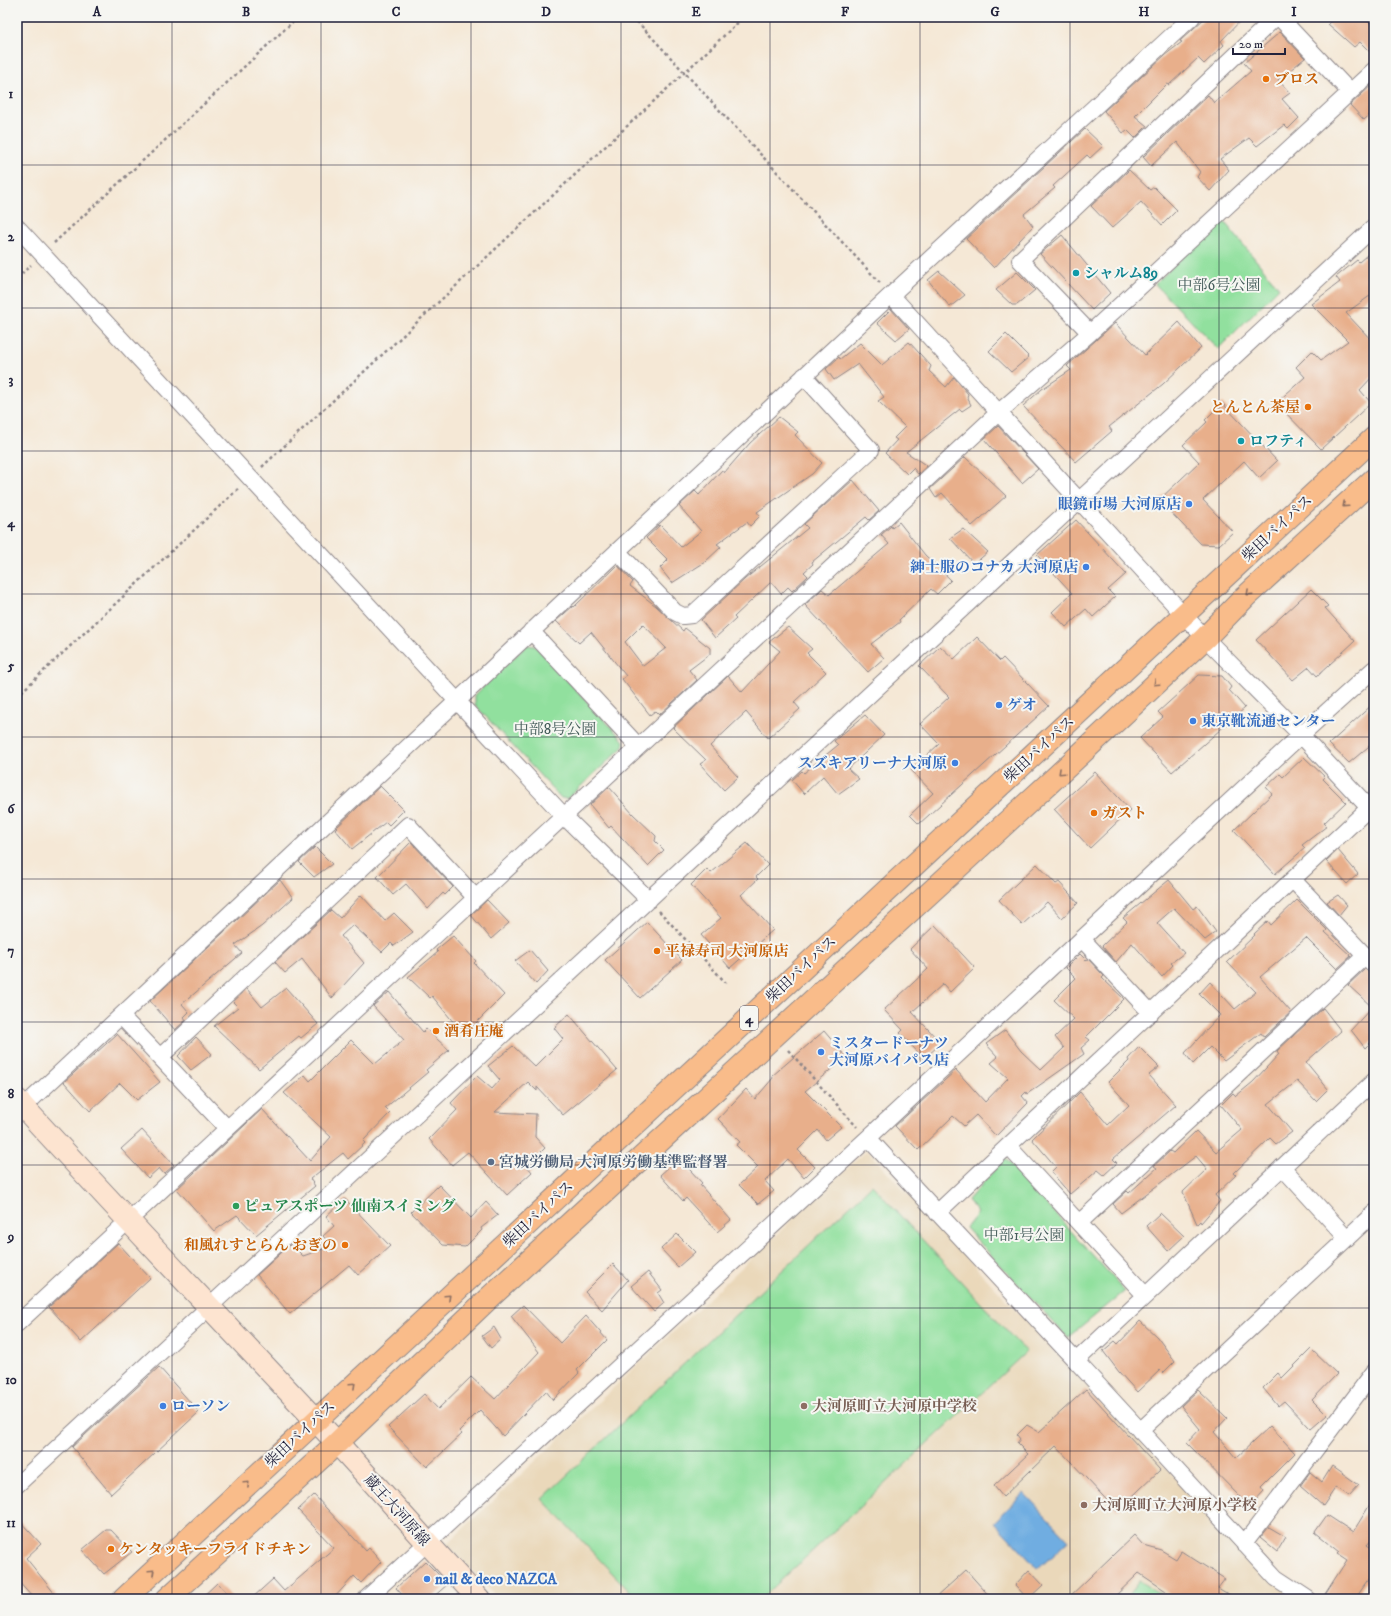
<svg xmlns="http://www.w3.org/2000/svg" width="1391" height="1616" font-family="'IM FELL DW Pica','Noto Serif JP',serif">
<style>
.built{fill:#ead8ba}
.green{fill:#91e09e;stroke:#5a816c}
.water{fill:#6fade1;stroke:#48688e}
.building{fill:#e8af8b;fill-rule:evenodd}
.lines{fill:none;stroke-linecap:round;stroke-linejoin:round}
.street-casing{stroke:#8c8588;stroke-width:18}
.secondary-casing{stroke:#8c8588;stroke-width:24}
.highway-casing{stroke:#8c8588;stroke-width:24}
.path{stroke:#8c8588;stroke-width:2.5;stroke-dasharray:3 3;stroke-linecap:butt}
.street{stroke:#fff;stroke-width:16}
.secondary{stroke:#fde4d0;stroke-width:22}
.highway{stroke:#f9bc8a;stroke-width:22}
.oneway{stroke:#8e6f62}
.grid{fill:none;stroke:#22223b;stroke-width:1;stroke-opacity:0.55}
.food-dot{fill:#e8710a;stroke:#f6f6f2;stroke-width:1.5}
.culture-dot{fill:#0f9aa8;stroke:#f6f6f2;stroke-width:1.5}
.shop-dot{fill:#3f7fe0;stroke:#f6f6f2;stroke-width:1.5}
.service-dot{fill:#5c6f8a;stroke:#f6f6f2;stroke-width:1.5}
.leisure-dot{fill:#2e9e5b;stroke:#f6f6f2;stroke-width:1.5}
.education-dot{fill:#8d6e63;stroke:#f6f6f2;stroke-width:1.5}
.labels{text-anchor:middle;stroke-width:4;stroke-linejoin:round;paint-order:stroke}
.shield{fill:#f6f6f2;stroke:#626272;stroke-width:1}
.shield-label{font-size:14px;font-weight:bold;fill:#22223b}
.food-label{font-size:15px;font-weight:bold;fill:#c56008;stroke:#f6f6f2;text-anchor:start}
.culture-label{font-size:15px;font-weight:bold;fill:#0d838f;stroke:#f6f6f2;text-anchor:start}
.park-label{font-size:15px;fill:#435b59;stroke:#f6f6f2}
.shop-label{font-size:15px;font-weight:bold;fill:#366cbe;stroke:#f6f6f2;text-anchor:start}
.street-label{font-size:15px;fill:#22223b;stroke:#f6f6f2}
.service-label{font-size:15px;font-weight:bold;fill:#4e5e75;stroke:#f6f6f2;text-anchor:start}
.leisure-label{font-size:15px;font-weight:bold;fill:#27864d;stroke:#f6f6f2;text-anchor:start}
.education-label{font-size:15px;font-weight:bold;fill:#785e54;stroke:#f6f6f2;text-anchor:start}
.neatline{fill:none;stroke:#22223b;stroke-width:1.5}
.grid-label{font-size:13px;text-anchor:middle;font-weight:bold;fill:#22223b}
</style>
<rect width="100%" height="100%" fill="#f6f6f2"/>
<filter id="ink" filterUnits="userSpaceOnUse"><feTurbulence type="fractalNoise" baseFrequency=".025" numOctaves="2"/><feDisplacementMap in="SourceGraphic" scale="8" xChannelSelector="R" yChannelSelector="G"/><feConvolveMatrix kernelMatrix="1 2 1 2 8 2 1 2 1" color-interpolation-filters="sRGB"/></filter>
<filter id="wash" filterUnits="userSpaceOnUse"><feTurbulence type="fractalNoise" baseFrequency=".012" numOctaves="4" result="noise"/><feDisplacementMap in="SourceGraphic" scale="16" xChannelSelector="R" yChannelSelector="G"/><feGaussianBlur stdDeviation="0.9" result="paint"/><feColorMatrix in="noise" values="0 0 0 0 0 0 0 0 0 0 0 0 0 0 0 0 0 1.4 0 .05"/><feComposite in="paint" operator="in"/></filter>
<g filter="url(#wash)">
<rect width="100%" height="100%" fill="#f5e8d6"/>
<path class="built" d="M867,1150L1062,1360L1273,1579L1303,1599H498L447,1544Z"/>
<path class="green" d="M1222,219L1279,288L1218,349L1155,284Z
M527,645L535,646L624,741L623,747L567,799L561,798L475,705V695Z
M1005,1158L1125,1291L1068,1338L966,1228L978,1213L968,1200Z
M872,1185L1026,1352L761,1599H637L542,1499Z
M1140,1581L1168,1599H1126Z"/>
<path class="water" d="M1024,1493L1069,1540L1038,1569L994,1522Z"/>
<g id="blocks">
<path class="building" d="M1206,17H1244L1221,41L1224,45L1204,64L1198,58L1169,85L1167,84L1135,116L1147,126L1135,138L1127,130L1123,133L1104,111L1165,55L1182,42L1180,41Z
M1336,17H1364L1374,27V56L1360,42L1354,47L1328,24Z
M1280,32L1305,58L1278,80L1290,93L1282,99L1299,118L1288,129L1284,125L1257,146L1249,138L1220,159L1229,170L1210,191L1197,177L1200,172L1177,142L1151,166L1143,157L1208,95L1214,103L1251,71L1244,63Z
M1374,83V111L1364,120L1350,105Z
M1085,129L1103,146L1090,158L1087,155L1053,186L1055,188L1024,214L1033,226L994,268L966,239Z
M1129,170L1150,190L1154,187L1177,210L1162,225L1141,202L1112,228L1091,206Z
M1062,235L1110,293L1092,310L1040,254Z
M1374,249V293L1346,313L1374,343V375L1360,390L1371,403L1321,449L1276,403L1305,377L1296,367L1312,351L1321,360L1348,341L1311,304L1340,282L1336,277L1357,260L1359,262Z
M939,271L965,295L950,307L928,280Z
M1017,272L1035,290L1017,305H1012L996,290Z
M891,309L909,329L896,340L877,323Z
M1179,322L1201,348L1163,384L1109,427L1112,431L1076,462L1023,406L1042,389L1071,370L1067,366L1115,323L1145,355Z
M1006,334L1029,357L1011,372L989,351Z
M909,342L931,366L929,371L946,387L954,377L968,394L967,397L971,405L962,411L960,409L906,452L927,466L918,474L913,468L907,474L885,453L897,440L894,438L905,427L878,401L884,397L858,364L834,380L826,369L839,357L840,359L860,343L882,365Z
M1222,403L1277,461L1259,478L1244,461L1203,500L1233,532L1219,545L1201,544L1159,500L1199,462L1183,445L1207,422L1205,420Z
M779,417L798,432L795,435L822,463L812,474L757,512L760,516L750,526L747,522L717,544L721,547L705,562L672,583L660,568L668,560L646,538L660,525L681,547L701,531L679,506L695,491L699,495L722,470L724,473L750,443Z
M998,426L1038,469L1022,483L984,439Z
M965,457L1006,496L972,526L942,493L936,498L930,489Z
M853,480L879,511L869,520L866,517L812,562L813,564L804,572L808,576L792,591L788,587L781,594L771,582L734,617L736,619L715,638L701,620L745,579L808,528L804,524Z
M1076,520L1126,574L1108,590L1115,597L1093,617L1086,609L1066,627L1052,612L1072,593L1037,555Z
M899,522L925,555L951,580L937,594L931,589L899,620L900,622L871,644L884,658L868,672L805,605L822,589L829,595L889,544L881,535L891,526L892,528Z
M963,529L988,552L974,564L950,538Z
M617,565L633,582L630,586L656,606L683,631L685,628L710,648V654L689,670L697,680L659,715L655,711L650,715L622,679L626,676L591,632L579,643L556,621L573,606L574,607ZM643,624L666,648L643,666L625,642Z
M1311,589L1328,606L1325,608L1355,641L1317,676L1309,667L1293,680L1256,640Z
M788,627L812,649L807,653L826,672L794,702L800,709L768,738L746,712L710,746L738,777L724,790L700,764L706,760L673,728L728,676L742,692L780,651L769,642Z
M977,637L1000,661L1003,658L1049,706L919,824L910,815L933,793L911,770L939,744L920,724L949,697L919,666L940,646L954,659Z
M1199,675L1222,676L1231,687L1229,690L1245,708L1172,772L1140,738L1163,717L1158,712Z
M1374,703V742L1349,763L1329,744Z
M865,715L884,735L848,769L859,779L838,794L823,776L804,794L792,780L802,771L804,773L838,745L834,741Z
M1304,757L1325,777L1323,779L1346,802L1324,823L1327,826L1302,845L1305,848L1275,874L1234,830L1272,794L1266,787L1280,774L1283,777Z
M1095,772L1130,810L1090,848L1054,809Z
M380,786L404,810L389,825L386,822L352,849L335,829Z
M609,787L633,814L656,836L655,841L664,850L648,866L611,826L609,828L590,805Z
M411,842L453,887L445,895L443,893L428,909L406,884L393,895L377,877Z
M747,843L768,865L756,877L758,879L741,895L773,930L730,968L701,935L721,918L691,885L707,869L711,873Z
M315,847L332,864L314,877L299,862Z
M1338,850L1358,874L1347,884L1326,861Z
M1037,864L1056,884L1059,882L1078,903L1062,918L1047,902L1022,925L999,900Z
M280,880L293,898L262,926L235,945L242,953L182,1004L189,1012L184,1017L186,1020L175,1030L150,1001Z
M1169,880L1193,909L1197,906L1216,932L1205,940L1174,908L1157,923L1184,953L1171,963L1173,965L1162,977L1132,943L1116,962L1102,946L1127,922L1123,918Z
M361,895L385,921L394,913L413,932L394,946L391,943L382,952L353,925L341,936L364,963L332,998L302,959L285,973L275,962L331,910L340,918Z
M1338,895L1347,905L1339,915L1327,902Z
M487,900L509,923L491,939L471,915Z
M1297,900L1327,930L1325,932L1351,956L1337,969L1306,938L1260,977L1291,1012L1264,1037L1261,1033L1224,1061L1210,1047L1193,1064L1185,1053L1220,1015L1199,994L1210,982L1235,1009L1256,992L1227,962L1255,935L1254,934L1268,921L1271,925Z
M647,922L682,960L640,998L605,960Z
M935,925L975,968L950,992L943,984L912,1012L941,1043L924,1059L900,1033L903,1030L884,1010L928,969L910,949Z
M453,936L476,961L474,963L504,995L464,1035L432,996L430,998L408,977L438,952L436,950Z
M530,950L548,971L536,984L515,961Z
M1080,954L1087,961L1088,959L1104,976L1102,978L1124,999L1086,1037L1090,1040L1081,1048L1084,1054L1027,1094L1026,1092L1022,1096L1028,1103L996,1136L976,1115L964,1126L953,1116L918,1150L895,1126L956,1070L985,1102L1008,1078L991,1063L998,1057L986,1044L1005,1030L1021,1051L1041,1070L1064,1048L1055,1037L1074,1019L1054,1000L1076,978L1066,968Z
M1365,969L1374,977V1039L1365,1048L1351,1030L1372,1007L1348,985Z
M286,988L318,1024L301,1038L299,1036L259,1069L214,1026L238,1007L233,1002L247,989L262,1007Z
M389,992L423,1032L426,1029L449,1050L426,1070L428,1072L385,1108L390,1113L363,1141L365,1143L348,1159L343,1153L310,1179L315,1186L256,1235L237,1215L214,1231L177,1189L262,1109L310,1161L331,1137L284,1093L305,1075L310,1081L351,1040L375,1064L404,1040L373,1006Z
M1323,1008L1341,1031L1306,1062L1328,1089L1316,1101L1297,1081L1268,1104L1292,1132L1276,1144L1270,1138L1234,1173L1236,1175L1215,1195L1220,1201L1201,1223L1200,1221L1197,1224L1183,1192L1207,1169L1196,1156L1121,1213L1113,1204L1127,1191L1129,1193L1157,1168L1154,1166L1170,1151L1173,1153L1196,1131L1216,1152L1242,1130L1221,1105L1233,1093L1236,1096L1253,1082L1279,1054L1277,1051Z
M569,1014L617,1070L563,1115L537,1087V1091L528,1082L495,1112L536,1114L535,1137L545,1148L527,1166L532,1172L507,1195L468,1152L452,1165L429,1139L457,1110L451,1103L477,1076L492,1089L500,1080L488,1066L513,1046L535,1067L563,1039L554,1028Z
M824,1031L846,1057L805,1091L841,1127L826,1140L818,1130L798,1150L815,1167L804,1178L788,1159L765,1181L774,1191L758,1204L739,1185L758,1167L736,1145L740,1142L718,1119L746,1089L755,1099L773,1078L772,1076Z
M117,1034L160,1082L137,1100L120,1083L90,1111L64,1082Z
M196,1037L212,1054L191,1070L178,1056Z
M1139,1047L1159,1067L1149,1075L1176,1105L1113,1159L1117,1163L1104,1175L1098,1170L1070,1194L1051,1172L1056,1167L1032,1139L1080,1092L1108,1125L1129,1105L1108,1082L1129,1061L1128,1059Z
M142,1130L174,1165L164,1174L159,1168L148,1178L121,1149Z
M679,1158L702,1183L700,1185L731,1220L717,1232L686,1198L683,1201L660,1175Z
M439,1185L471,1218L486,1202L498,1215L481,1228L482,1230L465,1247L443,1245L411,1212Z
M345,1199L390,1246L358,1275L349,1265L290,1314L257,1275L291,1244L303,1256L332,1246L323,1236L334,1226L326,1216Z
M1160,1213L1184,1236L1168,1251L1146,1226Z
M677,1234L695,1252L678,1267L661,1249Z
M118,1243L150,1278L81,1342L49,1307Z
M613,1264L628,1280L602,1310L585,1292Z
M648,1272L662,1290L658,1293L664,1303L654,1312L631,1286Z
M523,1305L560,1343L586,1316L607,1340L577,1370L579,1373L553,1400L546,1391L503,1436L480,1410L459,1431L462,1434L427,1467L388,1427L424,1394L438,1409L471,1377L495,1399L539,1352L511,1316Z
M1140,1321L1157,1337L1175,1361L1163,1373L1160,1370L1137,1392L1119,1372L1103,1351L1115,1341L1118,1344Z
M494,1327L501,1339L491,1348L482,1336Z
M1311,1349L1337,1374L1312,1400L1327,1415L1311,1429L1284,1401L1278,1406L1263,1388L1278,1373L1282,1378Z
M159,1367L199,1412L111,1494L72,1447Z
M1086,1389L1160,1470L1117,1511L1056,1446L1003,1497L994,1486L1028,1454L1017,1443L1020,1439L1017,1435L1027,1425L1039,1432Z
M1198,1390L1227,1418L1214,1432L1236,1458L1270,1426L1295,1453L1261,1487L1264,1491L1252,1504L1245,1502L1187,1443L1200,1429L1181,1406Z
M1332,1466L1359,1485L1349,1496L1336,1487L1323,1506L1300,1486L1310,1472L1322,1482Z
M314,1495L366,1551L369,1548L381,1562L361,1583L354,1576L333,1599H251L273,1579L284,1591L334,1548L298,1510Z
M1374,1498V1537L1367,1545L1374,1550V1572L1355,1599H1332L1325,1594L1347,1560L1338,1554L1340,1552L1315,1532L1327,1515L1353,1532Z
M17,1518L41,1544L26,1558L59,1599H34L17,1580Z
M1269,1527L1286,1537L1277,1552L1260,1538Z
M106,1530H111L132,1552L104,1574L82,1550Z
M1134,1535L1143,1545L1161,1550L1176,1559L1181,1551L1225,1579L1218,1588L1236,1599H1178L1139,1573L1112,1599H1067Z
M425,1561L448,1584L431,1599H406L396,1588Z
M966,1570L992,1599H934Z
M1029,1570L1043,1585L1028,1599L1015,1585Z
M217,1583L234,1599H200Z"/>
</g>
</g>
<g filter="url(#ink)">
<use href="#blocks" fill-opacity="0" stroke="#8c8588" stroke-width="1"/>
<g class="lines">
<defs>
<path id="street" d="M1279,17L1350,92
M17,227L563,815L649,900
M891,295L1205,638L1301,735L1374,813
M1090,333L1020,260L1276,17
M617,551L675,612L683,616L692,615L871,450L804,376
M531,631L638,746
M1293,880L1374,965
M1082,939L1151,1013
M121,1016L227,1128
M160,1057L408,825L475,897
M17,1113L891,295L1192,17
M868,1138L1076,1361
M1282,1167L1347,1238
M937,1213L1008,1146
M1079,1223L1365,956
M1145,1295L1008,1146L1369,808
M17,1324L998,413L1090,333L1374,70
M1140,1431L1374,1213
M17,1485L1374,227
M1244,1544L1374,1372
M366,1599L868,1138L1301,735L1374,669
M1308,1599L1276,1578L1076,1361L1374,1081"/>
<path id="secondary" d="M17,1100C123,1216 231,1330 339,1445C386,1496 431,1548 479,1599"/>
<path id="highway" d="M124,1599C540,1211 958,826 1374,438
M167,1599L337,1443L489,1298L1057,776L1205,638L1245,597L1374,479"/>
</defs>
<use href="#street" class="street-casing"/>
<use href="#secondary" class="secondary-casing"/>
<use href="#highway" class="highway-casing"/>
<path class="path" d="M633,17L881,284
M54,243L298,17
M17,278L31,265
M262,467L744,17
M17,696L238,489
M659,911L727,984
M788,1050L857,1127"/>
<use href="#street" class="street"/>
<use href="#secondary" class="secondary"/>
<use href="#highway" class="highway"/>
</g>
<defs><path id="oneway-chevron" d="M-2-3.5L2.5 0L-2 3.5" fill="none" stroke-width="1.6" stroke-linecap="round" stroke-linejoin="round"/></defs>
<g class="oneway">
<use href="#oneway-chevron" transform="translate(1345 505) rotate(138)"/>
<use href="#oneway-chevron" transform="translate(1249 593) rotate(137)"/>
<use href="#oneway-chevron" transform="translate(1156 683) rotate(137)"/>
<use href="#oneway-chevron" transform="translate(1061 772) rotate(137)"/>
<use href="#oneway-chevron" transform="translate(448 1297) rotate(-43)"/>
<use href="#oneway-chevron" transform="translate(353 1385) rotate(-43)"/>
<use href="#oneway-chevron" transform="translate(247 1484) rotate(-43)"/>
<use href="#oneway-chevron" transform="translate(152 1572) rotate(-43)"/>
</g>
</g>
<path class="grid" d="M172,17V1599M321,17V1599M471,17V1599M621,17V1599M770,17V1599M920,17V1599M1070,17V1599M1219,17V1599M17,165H1374M17,308H1374M17,451H1374M17,594H1374M17,737H1374M17,879H1374M17,1022H1374M17,1165H1374M17,1308H1374M17,1451H1374"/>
<g class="food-dot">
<circle cx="1266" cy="79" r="4"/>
<circle cx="1308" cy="407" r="4"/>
<circle cx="1094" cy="813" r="4"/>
<circle cx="657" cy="951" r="4"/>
<circle cx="436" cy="1031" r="4"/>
<circle cx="345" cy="1245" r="4"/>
<circle cx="111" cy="1549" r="4"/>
</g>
<g class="culture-dot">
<circle cx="1076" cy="273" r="4"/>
<circle cx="1241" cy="441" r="4"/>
</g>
<g class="shop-dot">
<circle cx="1189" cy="504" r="4"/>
<circle cx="1086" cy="567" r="4"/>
<circle cx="999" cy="705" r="4"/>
<circle cx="1193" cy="721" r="4"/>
<circle cx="955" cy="763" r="4"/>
<circle cx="821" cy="1052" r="4"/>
<circle cx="163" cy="1406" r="4"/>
<circle cx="427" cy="1579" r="4"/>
</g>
<circle class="service-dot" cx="491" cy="1162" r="4"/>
<circle class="leisure-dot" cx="236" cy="1206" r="4"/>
<g class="education-dot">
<circle cx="804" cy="1406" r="4"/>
<circle cx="1084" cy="1505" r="4"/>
</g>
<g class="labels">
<rect class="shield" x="740" y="1006" width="18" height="24" rx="3"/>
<g class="shield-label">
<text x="749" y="1023">4</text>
</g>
<g class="food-label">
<text x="1274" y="84">ブロス</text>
<text x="1300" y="412" text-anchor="end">とんとん茶屋</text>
<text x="1102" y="818">ガスト</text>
<text x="665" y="956">平禄寿司 大河原店</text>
<text x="444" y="1036">酒肴庄庵</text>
<text x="337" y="1250" text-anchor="end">和風れすとらん おぎの</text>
<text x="119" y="1554">ケンタッキーフライドチキン</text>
</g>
<g class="culture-label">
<text x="1084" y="278">シャルム89</text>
<text x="1249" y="446">ロフティ</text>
</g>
<g class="park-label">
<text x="1219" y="290">中部6号公園</text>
<text x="555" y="734">中部8号公園</text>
<text x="1024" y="1240">中部1号公園</text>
</g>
<g class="shop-label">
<text x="1181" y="509" text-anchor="end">眼鏡市場 大河原店</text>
<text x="1078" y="572" text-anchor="end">紳士服のコナカ 大河原店</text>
<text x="1007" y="710">ゲオ</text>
<text x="1201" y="726">東京靴流通センター</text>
<text x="947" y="768" text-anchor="end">スズキアリーナ大河原</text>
<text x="829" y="1048">ミスタードーナツ<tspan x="829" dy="17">大河原バイパス店</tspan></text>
<text x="171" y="1411">ローソン</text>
<text x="435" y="1584">nail &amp; deco NAZCA</text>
</g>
<g class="street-label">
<text transform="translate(1277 528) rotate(-43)" y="5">柴田バイパス</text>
<text transform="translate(1039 749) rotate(-43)" y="5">柴田バイパス</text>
<text transform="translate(801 969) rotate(-43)" y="5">柴田バイパス</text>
<text transform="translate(538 1214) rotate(-43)" y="5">柴田バイパス</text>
<text transform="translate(300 1434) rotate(-43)" y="5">柴田バイパス</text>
<text transform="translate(397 1510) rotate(48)" y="5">蔵王大河原線</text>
</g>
<g class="service-label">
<text x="499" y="1167">宮城労働局 大河原労働基準監督署</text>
</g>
<g class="leisure-label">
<text x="244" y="1211">ピュアスポーツ 仙南スイミング</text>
</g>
<g class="education-label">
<text x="812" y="1411">大河原町立大河原中学校</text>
<text x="1092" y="1510">大河原町立大河原小学校</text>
</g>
</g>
<rect width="1391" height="1616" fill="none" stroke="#f6f6f2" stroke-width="44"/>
<path d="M1233 48v6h52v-6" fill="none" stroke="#22223b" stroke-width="2"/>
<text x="1239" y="48" font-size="12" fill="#22223b" stroke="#f6f6f2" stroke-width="3" paint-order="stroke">20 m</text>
<rect x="22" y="22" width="1347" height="1572" class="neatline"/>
<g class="grid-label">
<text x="97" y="16">A</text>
<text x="246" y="16">B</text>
<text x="396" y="16">C</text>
<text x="546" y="16">D</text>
<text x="696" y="16">E</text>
<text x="845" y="16">F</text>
<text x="995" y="16">G</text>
<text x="1144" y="16">H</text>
<text x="1294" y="16">I</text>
<text x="11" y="98">1</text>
<text x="11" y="241">2</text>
<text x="11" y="384">3</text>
<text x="11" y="527">4</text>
<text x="11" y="670">5</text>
<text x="11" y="813">6</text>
<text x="11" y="955">7</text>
<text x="11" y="1098">8</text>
<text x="11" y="1241">9</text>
<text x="11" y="1384">10</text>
<text x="11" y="1527">11</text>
</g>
</svg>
